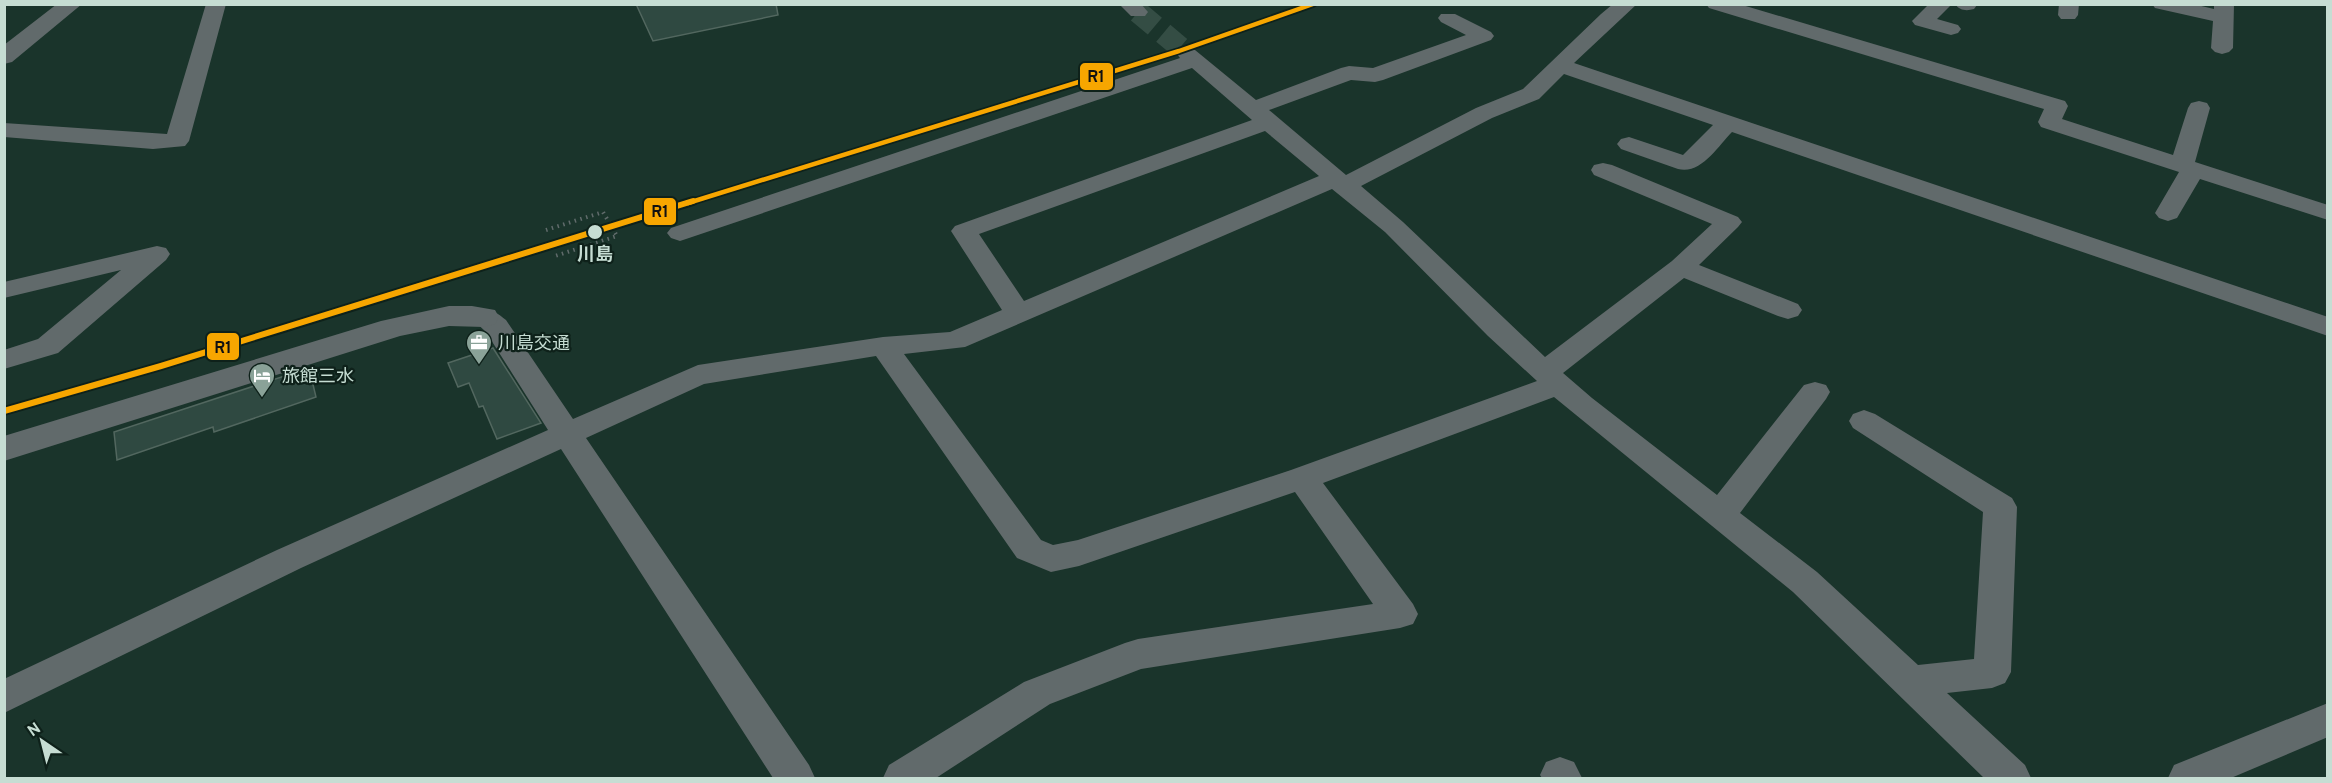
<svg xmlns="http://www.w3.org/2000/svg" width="2332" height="783" font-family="Overpass,'Noto Sans JP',sans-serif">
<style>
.building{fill:#2f4941;stroke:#52675f;stroke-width:1.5}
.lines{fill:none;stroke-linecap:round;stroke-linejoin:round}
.minor-tunnel{stroke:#344d44;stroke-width:22;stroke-dasharray:22 11;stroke-linecap:butt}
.path{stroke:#606b6b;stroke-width:4;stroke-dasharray:1.5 4.5;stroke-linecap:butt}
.minor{fill:#616a6b;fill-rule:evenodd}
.tertiary{fill:#616a6b;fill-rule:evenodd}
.rail-1-far1-casing{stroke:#0e211a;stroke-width:8}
.rail-1-casing{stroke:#0e211a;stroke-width:10}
.rail-1-far1{stroke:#f7a600;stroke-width:4.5}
.rail-1{stroke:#f7a600;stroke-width:6}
.stop-dot{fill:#c6ddd3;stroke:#0e211a;stroke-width:2}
.labels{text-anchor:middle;stroke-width:4.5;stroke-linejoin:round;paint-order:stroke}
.stop-label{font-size:18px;font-weight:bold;fill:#c6ddd3;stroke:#0e211a}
.poi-label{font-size:18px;fill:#c6ddd3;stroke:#0e211a;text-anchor:start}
.line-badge{stroke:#0e211a;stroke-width:2}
.pale-badge-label{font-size:16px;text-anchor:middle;font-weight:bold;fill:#111}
</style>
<rect width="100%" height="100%" fill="#1a342b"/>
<path class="building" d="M636,4H776L778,15L653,41Z
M493,348L541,423L497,439L483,406L479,407L469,383L458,387L448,363Z
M309,368L316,397L214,432L213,427L117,460L114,432Z"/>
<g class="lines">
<path class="minor-tunnel" d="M1138,12L1188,54"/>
<path class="path" d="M546,230L603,212L617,236L555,256"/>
<path class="minor" d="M206,4H226L189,141L185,146L153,149L4,137V123L167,134Z
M1119,4H1141L1148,12L1145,16H1131Z
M1613,4H1637L1574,63L2328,317V336L1732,132C1718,146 1701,175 1678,169L1621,149L1617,144L1621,139L1629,137L1683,155L1713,125L1564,74L1539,99L1492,118L1361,186L1403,222L1545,357L1672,261L1712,224L1594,175L1591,170L1594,165L1603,163L1612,165L1738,217L1742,222L1738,227L1699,265L1798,304L1802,310L1798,316L1788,319L1778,316L1684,278L1563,373L1592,398L1717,495L1804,385L1815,382L1826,385L1830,392L1826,399L1740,513L1817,572L1918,665L1974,659L1983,512L1853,428L1849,421L1853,414L1864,410L1875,414L2012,498L2017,507L2011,672L2005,683L1992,688L1947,693L2025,765L2031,778H1984L1793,592L1554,397L1323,483L1413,604L1418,614L1413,624L1400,628L1141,669L1050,704L936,778H883L889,765L1024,682L1125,643L1138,639L1373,604L1295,492L1079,566L1051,572L1017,558L876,356L704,384L586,438L809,765L815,778H773L561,449L301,568L4,713V679L277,550L548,430L486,332L470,317L474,311C488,307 495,311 506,320L573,419L698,365L883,337L950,332L1002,310L951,231L955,226L1252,120L1192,68L689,238L680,241L671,238L667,233L671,228L1180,58L1177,54L1181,50L1188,48L1195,50L1256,100L1341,68L1349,66L1373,68L1466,35L1441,22L1438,18L1441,14H1455L1491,32L1494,36L1491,40L1383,80L1375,82L1351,80L1269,110L1346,175L1476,108L1523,89L1601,14ZM1265,131L1319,176L1024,301L979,234ZM1332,189L1385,232L1488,336L1537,381L1291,470L1078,540L1053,545L1041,540L904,354L965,347Z
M1706,4H1739L2065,101L2068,106L2062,119L2173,155L2188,108L2191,103L2199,101L2207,103L2210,108L2195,162L2328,205V220L2200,179L2177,218L2168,221L2159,218L2155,213L2179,172L2041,127L2038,122L2044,109L1709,8Z
M1929,4H1952L1937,19L1958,25L1961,29L1958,33L1951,35L1915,25L1912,21Z
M1955,4H1977V5L1974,9C1967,11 1960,11 1955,4Z
M2059,4H2079L2078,15L2075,19H2061L2058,15Z
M2152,4H2193L2214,9V4H2234L2233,48L2229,52L2222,54L2215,52L2211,48L2213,21L2155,8Z
M157,246L166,248L170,254L166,260L58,353L4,369V350L38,339L121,270L4,298V282Z
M2328,703V737L2231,778H2168L2174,765Z
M1560,757L1574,762L1582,778H1542L1540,775L1546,762Z"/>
<path class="tertiary" d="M57,4H82L12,62L4,64V45Z
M449,306H472L495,310L499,317L495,324L484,327L449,326L400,336L4,461V436L381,321Z"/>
<defs>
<path id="rail-1-far1" d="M688,203L1179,51L1313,4"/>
<path id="rail-1" d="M4,411L161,366L693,201"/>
</defs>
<use href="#rail-1-far1" class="rail-1-far1-casing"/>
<use href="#rail-1" class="rail-1-casing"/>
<use href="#rail-1-far1" class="rail-1-far1"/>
<use href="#rail-1" class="rail-1"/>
</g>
<defs>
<symbol id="office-pin" viewBox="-11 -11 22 30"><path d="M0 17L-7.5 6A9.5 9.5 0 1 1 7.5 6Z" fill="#8aa298" stroke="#0e211a"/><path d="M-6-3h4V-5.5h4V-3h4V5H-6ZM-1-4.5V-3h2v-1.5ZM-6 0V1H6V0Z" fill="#fff"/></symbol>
<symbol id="hotel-pin" viewBox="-11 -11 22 30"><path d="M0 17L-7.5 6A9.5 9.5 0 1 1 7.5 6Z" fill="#8aa298" stroke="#0e211a"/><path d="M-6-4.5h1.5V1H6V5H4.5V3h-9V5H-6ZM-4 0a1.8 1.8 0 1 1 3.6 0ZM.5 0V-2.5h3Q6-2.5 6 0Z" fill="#fff"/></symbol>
</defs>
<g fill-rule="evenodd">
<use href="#office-pin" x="464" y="328" width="30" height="40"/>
<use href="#hotel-pin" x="247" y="361" width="30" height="40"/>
</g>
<circle class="stop-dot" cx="595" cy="232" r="8"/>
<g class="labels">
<g class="stop-label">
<text x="595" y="260">川島</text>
</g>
<g class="poi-label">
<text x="498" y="349">川島交通</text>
<text x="282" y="382">旅館三水</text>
</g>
</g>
<g class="line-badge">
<rect x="1079" y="62" width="35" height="29" rx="6" fill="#f7a600"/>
<rect x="643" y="197" width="34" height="29" rx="6" fill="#f7a600"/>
<rect x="206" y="332" width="34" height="29" rx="6" fill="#f7a600"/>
</g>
<g class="pale-badge-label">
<text x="1096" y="82">R1</text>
<text x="660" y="217">R1</text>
<text x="223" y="353">R1</text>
</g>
<rect width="2332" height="783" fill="none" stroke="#c6ddd3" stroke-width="12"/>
<g transform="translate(42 741) rotate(325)" stroke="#0e211a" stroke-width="4.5" paint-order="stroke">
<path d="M0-4.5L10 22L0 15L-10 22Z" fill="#c6ddd3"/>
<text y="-9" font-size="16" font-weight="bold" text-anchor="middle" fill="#c6ddd3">N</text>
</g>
</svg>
